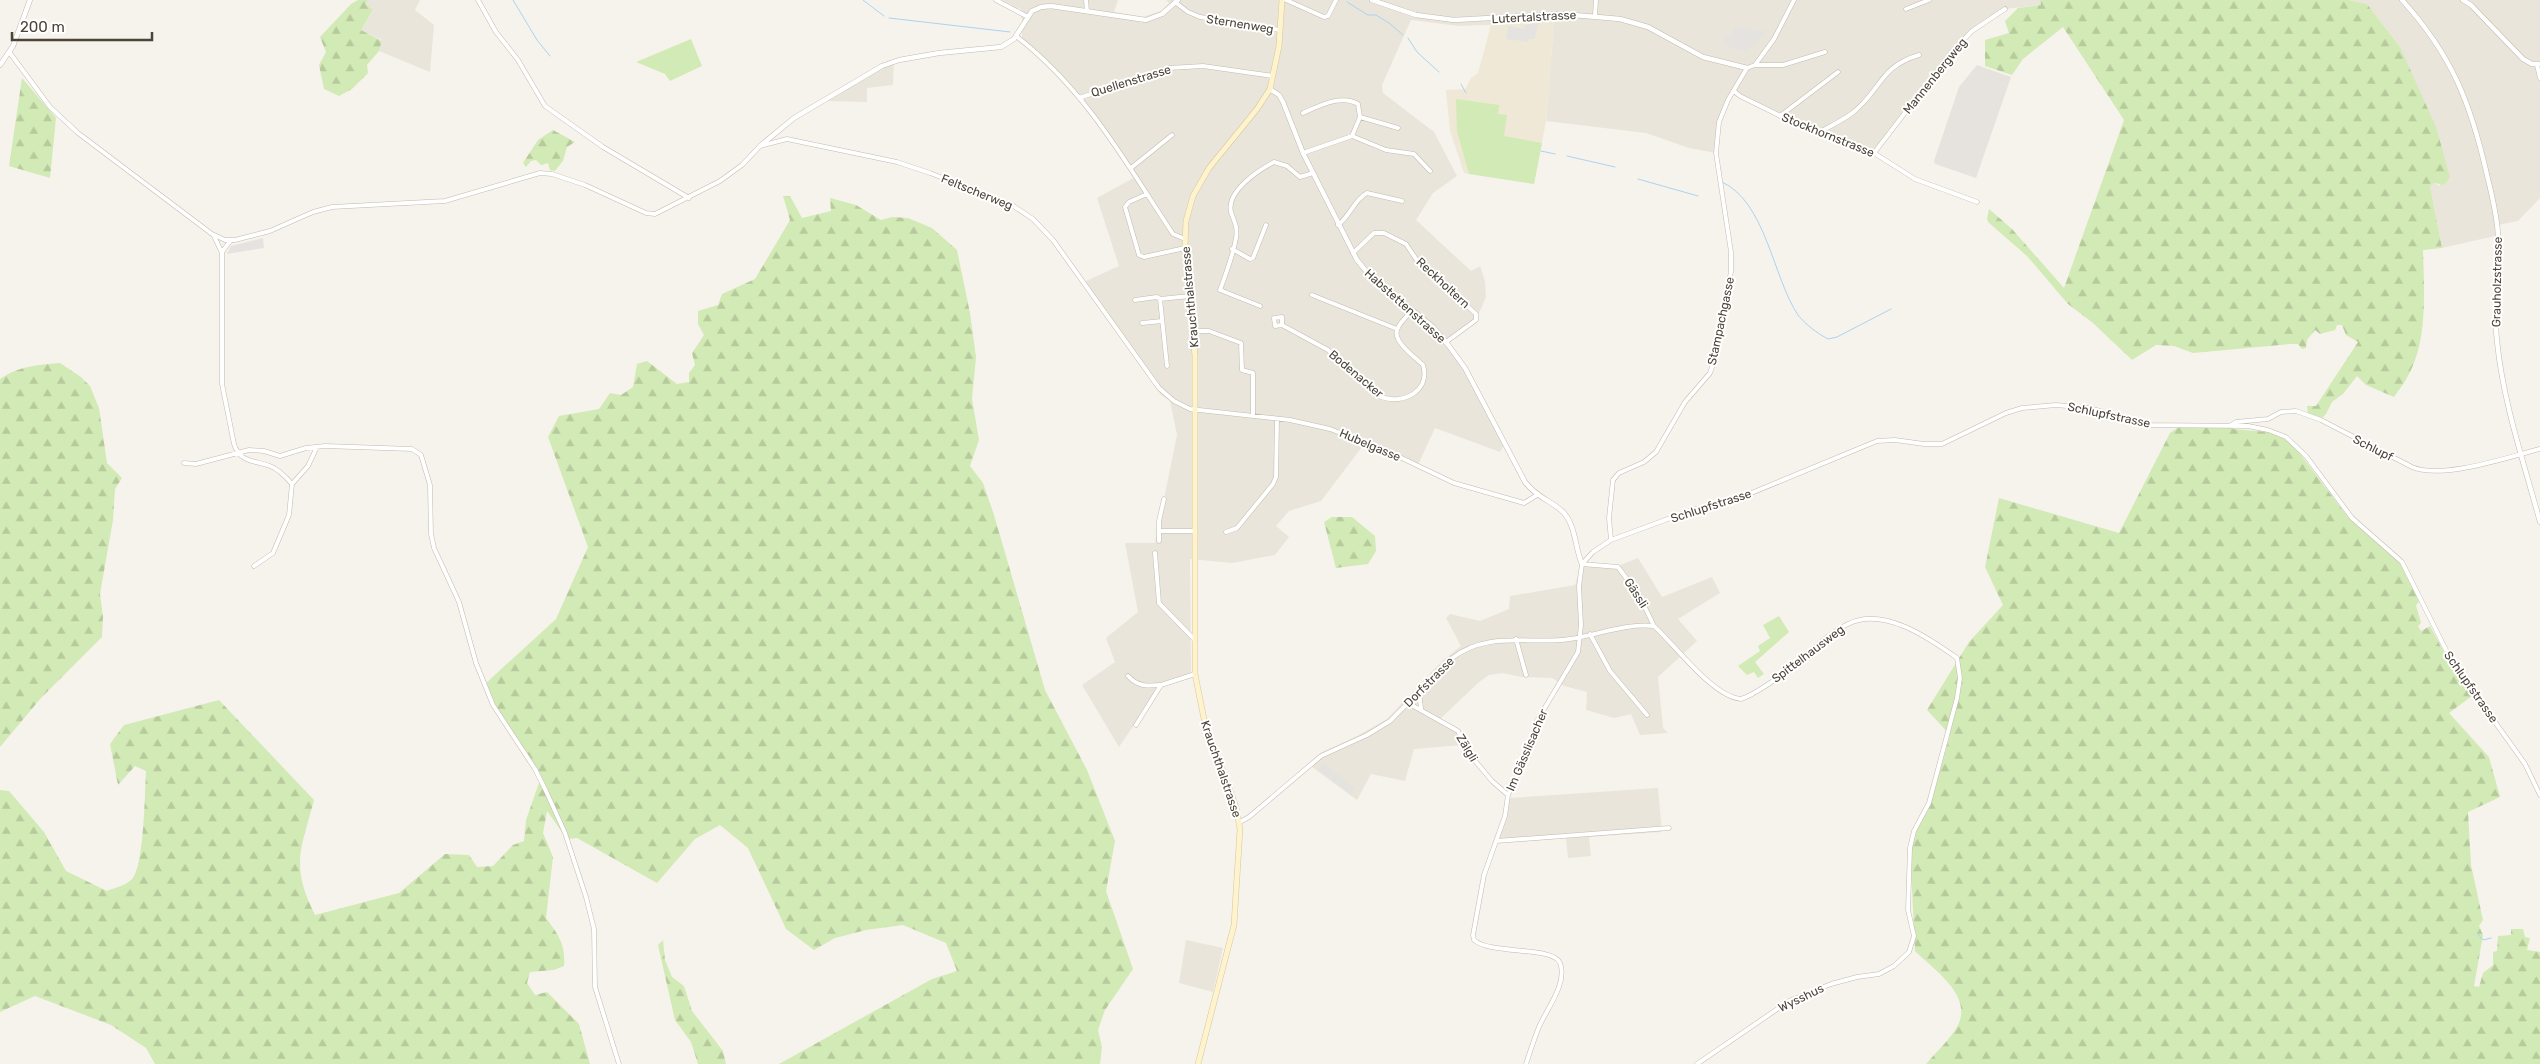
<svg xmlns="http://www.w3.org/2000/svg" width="2540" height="1064" font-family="Rubik,sans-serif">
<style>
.residential{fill:#eae5da}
.industrial{fill:#e6e2dd}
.education{fill:#efe8d6}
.green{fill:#d2eab5}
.forest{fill:url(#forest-firs)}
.parking{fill:#e5e3e0}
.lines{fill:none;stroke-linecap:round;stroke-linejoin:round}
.stream{stroke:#a9d4f2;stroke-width:1}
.minor-casing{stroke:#c2bbae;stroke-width:5}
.tertiary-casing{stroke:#c2bbae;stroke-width:5.5}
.secondary-casing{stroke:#d6c79b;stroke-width:6}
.minor{stroke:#fff;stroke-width:4}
.tertiary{stroke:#fff;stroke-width:4.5}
.secondary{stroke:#fff3cd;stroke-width:5}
.labels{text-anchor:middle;stroke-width:4;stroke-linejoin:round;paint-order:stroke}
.street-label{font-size:12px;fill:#4b4439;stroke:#fff}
</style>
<defs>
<pattern id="forest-firs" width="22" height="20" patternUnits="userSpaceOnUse" patternTransform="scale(1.25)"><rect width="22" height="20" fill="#d2eab5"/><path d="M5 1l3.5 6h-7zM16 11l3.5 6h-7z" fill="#b6ca9c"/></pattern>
</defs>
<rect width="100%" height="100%" fill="#f6f3ec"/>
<path class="residential" d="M368,0H420L415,10L434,25L430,72L379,51L382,40L361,30L373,11L364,4Z
M1002,0H1118L1114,12L1143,17L1161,11L1169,3L1166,0H2040L2041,5L2005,9L1981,23L1951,53L1874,153L1807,129L1734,91L1719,122L1716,153L1689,148L1646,133L1546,121L1554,22L1459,26L1411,20L1382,85L1383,93L1434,132L1457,176L1433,193L1416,220L1471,271L1480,266L1485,281L1486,297L1476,320L1447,342L1457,356L1505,443L1500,452L1435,428L1417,467L1365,443L1321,501L1289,511L1276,526L1289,537L1275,555L1232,563L1190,559L1191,673L1161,685L1119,747L1082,685L1115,662L1106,638L1138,612L1125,543H1155L1177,435L1170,401L1161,395L1084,282L1119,266L1097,198L1137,176L1097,116L1040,54L1022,39V18L1020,15L1022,10Z
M2349,0H2540V64L2537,65L2540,78V198L2518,221L2498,225L2495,236L2442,248L2430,186L2434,183L2440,186L2400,47L2367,4Z
M894,64L893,85L867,88V102L826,101L880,69Z
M1638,558L1662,597L1712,577L1720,593L1678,619L1697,641L1658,677L1663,728L1668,733L1640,735L1631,714L1614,718L1586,710L1587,692L1564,686L1552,678L1522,677L1502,673L1489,675L1479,682L1439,720L1455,730L1462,745L1414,749L1405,781L1371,774L1357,800L1308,764L1322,752L1357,736L1387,719L1442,661L1461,646L1446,618L1450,614L1480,621L1509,609L1510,596L1575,585L1582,564L1618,566Z
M1658,788L1662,832L1589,837L1591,856L1568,858L1566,838L1492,844L1510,798Z
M1186,940L1223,948L1213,992L1179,983Z"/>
<path class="industrial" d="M1977,65L2011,77L1976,178L1935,164L1934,161L1959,87Z"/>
<path class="education" d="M1554,22L1546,121L1534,184L1464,173L1450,131L1446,90L1465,89L1471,78L1478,73L1491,25Z"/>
<path class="green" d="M691,39L702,66L670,81L665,74L636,62Z
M1456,99L1499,105L1498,114L1507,115L1504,136L1542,143L1534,184L1469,174L1457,131Z
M1779,616L1789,632L1755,662L1764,674L1758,678L1754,672L1747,675L1738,666L1760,651L1758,646L1770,638L1763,625Z"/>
<path class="forest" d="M358,0H368L365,4L373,10L361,30L382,41L379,51L367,65L368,73L352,89L339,96L324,89L319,65L326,52L320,37L351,4Z
M2040,0H2349L2367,4L2400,47L2436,127L2450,177L2444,185L2434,183L2430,186L2442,248L2423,250C2424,290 2428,338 2409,374C2405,382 2399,390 2394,397L2366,385L2357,376L2343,394L2332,402L2326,414L2321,419L2308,414L2307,406H2316L2358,342L2346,335L2342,325H2337L2335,330L2320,334L2315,330L2307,340L2306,348L2302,349L2298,344H2290L2193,353L2174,346L2156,345L2132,360L2093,323L2068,304L2027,256L1988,222L1987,219L1989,209L2012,229L2064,288L2124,120L2063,27L2023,59L2012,75L1985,66V40L2009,33L2005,21L2018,8L2041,5Z
M22,78L56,118L50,178L9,166Z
M553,130L575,142L567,147L563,161L555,171L550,170L548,163L541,165L536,160L531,161L526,167L523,163L538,140Z
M783,196H790L802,218L831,211L830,198L856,205L881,220L892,217L908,218L932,228L957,250L970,313L976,357L972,399L979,440L970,466L983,483L994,515L1045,690L1087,770L1115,841L1106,891L1133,969L1105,1010L1098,1030L1102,1047L1100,1064H779L932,979L957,971L946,943L903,925L866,930L835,938L814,950L786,929L748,848L720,825L695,839L657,883L577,838L567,839L547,811L543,833L553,857L546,918C558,934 566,945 564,966L554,970L530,972L527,983L535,995L547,992L579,1024L590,1064H155L146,1048L111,1025L35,996L0,1012V790L9,791L44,832L66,871L107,891C114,888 127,885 132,879C144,868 145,791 146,771L135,766L118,785L110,744L124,725L219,700L314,800C301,850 290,865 315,915L399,893L445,854L469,855L477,867L493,866L513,845L524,841L526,820L540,780L493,705L485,684L556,619L588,547L548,437L559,416L599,409L610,393L621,395L633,387L637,364L647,361L677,384L689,382V373L695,365L692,353L704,335L698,324V311L718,305L722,294L755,279L790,220Z
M60,363L81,377L90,386L99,408L107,463L122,478L115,489L113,520L100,594L103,617L102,637L41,698L0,747V379C19,366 37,365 60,363Z
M2182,425L2230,426L2233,429L2268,432L2287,440L2295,447L2347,516L2400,563L2419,602L2416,605L2421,623L2418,626L2421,631L2430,626L2450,664L2472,693V696L2449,713L2489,757L2500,797L2468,812L2471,865L2483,920L2479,926L2483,935L2474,986L2479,987L2483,973L2493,965V952L2497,951L2498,936L2511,935V929H2523L2525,937L2530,938L2527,950L2540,952V1064H1926C1936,1052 1951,1039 1958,1025C1973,995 1933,969 1915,951L1910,848L1915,832L1930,806L1950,735L1927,710L1969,642L2003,605L1985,567L1999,498L2119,533L2170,433Z
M1332,517H1352L1375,536L1376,551L1368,564L1336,568L1324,522Z
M663,940L665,960L672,977L684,986L692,1011L723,1051L726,1064H698L691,1042L675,1020L658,945Z"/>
<path class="parking" d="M1538,23L1535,39H1529L1528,42L1506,39L1508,26L1524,29L1525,25Z
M1734,27L1765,31L1764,36L1747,51L1729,48L1730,45L1724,44L1725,36L1732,37Z
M263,238L264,248L227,254L231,246Z
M1323,763L1356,788L1351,795L1318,770Z"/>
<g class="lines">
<path class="stream" d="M513,0L537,40L550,56
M863,0L884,16
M1347,2L1368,15H1376L1389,23L1403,35
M889,18L1010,32
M1408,38L1417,52L1439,72
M1461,84L1466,93
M1541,151L1555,154
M1567,156L1615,167
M1638,179L1698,196
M1722,182C1766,202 1773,278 1798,315C1806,325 1817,333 1828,339L1837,337L1891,309
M2477,933L2483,940L2491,938"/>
<defs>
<path id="minor" d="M478,0L496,32L518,60L545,106L603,147L689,198
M996,0L1028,17
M1086,0L1087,11
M1286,0L1324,17L1328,16L1336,0
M1175,2L1188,12L1200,17L1280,30
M1906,9L1929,0
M1595,15L1596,0
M1016,36C1086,90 1126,163 1173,234L1185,239
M10,53L50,107L78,133L212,234L225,240H235L270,231L313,212L332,207L445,201L540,173L552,174L585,185L646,213L655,214L720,181L742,165L760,146L787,139L897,162L930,173L1012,205L1033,219L1053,240L1159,388L1174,401L1190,409L1290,420L1330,429L1387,451L1454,483L1524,503L1537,495
M1755,65H1783L1825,52
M2537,65L2540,78
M1734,91L1740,96L1807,129L1874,153L1915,179L1977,202
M1079,98L1169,68L1203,66L1273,76
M1780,116L1838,72
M1360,117L1398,128
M1818,133C1829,127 1841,121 1851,114C1881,92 1878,67 1919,55
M1352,136L1386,150L1414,154L1430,171
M1303,153L1352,136L1360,117L1358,104C1341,94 1319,106 1303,113
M1874,153L1951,53L1972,31L2005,9
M1131,168L1172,135
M1147,194L1129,202L1125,207L1139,255L1144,257L1185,248
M1338,225C1350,216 1354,200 1367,193L1402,201
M214,236L222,253V384L234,444C240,463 254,460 270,466C278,469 286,477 292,484L289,515L273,553L254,566
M1232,249L1250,259L1253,258L1266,225
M222,252L231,240
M1353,253L1374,233H1384L1406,244L1416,259L1476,314V320L1446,342
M1312,295L1397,329
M1135,300L1157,297L1160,299
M1260,306L1220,290C1226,274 1233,255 1236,238C1238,227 1234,221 1231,212C1226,191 1259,170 1274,162L1287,166L1300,177L1313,173
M1142,323L1162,321
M1282,325V317L1274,318L1275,326L1282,325L1328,350L1381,397C1403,405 1431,391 1423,365C1416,358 1393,342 1397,330C1399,323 1407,316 1412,311
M1194,331H1209L1241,343L1242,370L1253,373V415
M1167,366L1160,299L1190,296
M2230,426L2236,422L2268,419L2281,412L2296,411L2321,420L2412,467C2442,480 2508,457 2540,449
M184,463L196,464L249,450L264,451L280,456L306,448L325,446L412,449L421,455L430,485L431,534L434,548L459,602L476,663L493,705L535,769L546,791L565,833L586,897L594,929L595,987L619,1064
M292,484L308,466L317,447
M1159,531H1194
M1226,532L1237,528L1273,484L1276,477L1277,419
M1611,540L1609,518L1613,480L1619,473L1644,462L1656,452L1685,402L1710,373L1716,355L1721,315L1731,272V252L1716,153L1719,122L1728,100L1747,68L1755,65L1774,39L1794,0
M1159,541V521L1164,499
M1155,553L1159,603L1194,639
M1582,564L1618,567L1639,595L1654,626
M1590,634L1610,671L1647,715
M1516,639L1526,675
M1128,676C1138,687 1148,686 1161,685
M1419,693L1421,708
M1408,703L1458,731L1466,750L1492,781L1508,795
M1136,725L1161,685L1195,674
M1240,822L1249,817L1321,756L1367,735L1390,721L1451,659C1487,630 1530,645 1570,639C1598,635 1626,623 1654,626C1675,645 1713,697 1741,699C1754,695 1766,685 1778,678C1801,662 1823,636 1848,624C1883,606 1929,638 1957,658L1960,678L1957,698L1929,803L1914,831L1910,848L1908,910L1914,936L1909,952L1894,966L1879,974L1857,977L1831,984L1789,1001L1697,1064
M1496,841L1669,828
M1526,1064C1530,1052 1534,1039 1539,1027C1546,1010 1568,983 1560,963C1554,946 1491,955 1474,940L1473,935L1484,875L1505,816L1508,795L1524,762L1537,721L1578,652L1581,625L1579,586L1582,564L1593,552L1611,540L1692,510L1737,499L1877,441L1895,440L1924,444H1942L2006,413L2022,408L2056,405L2089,408L2149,425L2248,426L2268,430L2286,437L2306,456L2352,518L2402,562L2452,662L2525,764L2540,795"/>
<path id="tertiary" d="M1372,0L1416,15L1454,20L1562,14L1620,19L1648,27L1703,57L1747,68
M2402,0C2452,55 2471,104 2487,175C2492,195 2497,215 2498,235C2500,270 2493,306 2497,341C2503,402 2524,463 2540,522
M2463,0L2471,5L2523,59L2532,64H2540
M0,65L13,46L30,0
M1270,89L1279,95L1283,102L1303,153L1357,260L1371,277L1433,327L1449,346L1465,368L1525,482C1538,499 1553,501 1564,513C1576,527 1575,548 1582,564
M760,146L794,118L882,66L899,60L939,53L1001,47L1014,39L1032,11L1041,7L1051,6L1146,20L1162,14L1178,0"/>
<path id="secondary" d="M1198,1064L1234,925L1240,829L1236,807L1204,719L1195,674V356L1185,246L1186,221L1193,196L1209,168L1257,109L1270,89L1279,46L1282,0"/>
</defs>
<use href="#minor" class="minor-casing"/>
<use href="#tertiary" class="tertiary-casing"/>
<use href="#secondary" class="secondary-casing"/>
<use href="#minor" class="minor"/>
<use href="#tertiary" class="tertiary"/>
<use href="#secondary" class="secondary"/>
</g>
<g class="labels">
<g class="street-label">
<text transform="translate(1534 17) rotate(-3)" y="4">Lutertalstrasse</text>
<text transform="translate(1240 24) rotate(9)" y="4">Sternenweg</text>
<text transform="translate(1935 76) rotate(-51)" y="4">Mannenbergweg</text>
<text transform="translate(1131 81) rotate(-17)" y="4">Quellenstrasse</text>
<text transform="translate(1828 135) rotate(22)" y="4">Stockhornstrasse</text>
<text transform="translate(977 192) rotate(22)" y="4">Feltscherweg</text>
<text transform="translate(2497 282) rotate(-89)" y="4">Grauholzstrasse</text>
<text transform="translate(1443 283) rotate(43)" y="4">Reckholtern</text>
<text transform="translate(1190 297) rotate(-95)" y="4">Krauchthalstrasse</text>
<text transform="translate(1405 306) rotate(42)" y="4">Habstettenstrasse</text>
<text transform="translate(1721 321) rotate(-78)" y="4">Stampachgasse</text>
<text transform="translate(1356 374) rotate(40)" y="4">Bodenacker</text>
<text transform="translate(2109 415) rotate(12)" y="4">Schlupfstrasse</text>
<text transform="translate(1370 445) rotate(23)" y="4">Hubelgasse</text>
<text transform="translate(2373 448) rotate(27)" y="4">Schlupf</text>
<text transform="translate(1711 506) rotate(-18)" y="4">Schlupfstrasse</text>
<text transform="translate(1636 593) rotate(57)" y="4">Gässli</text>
<text transform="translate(1808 654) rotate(-37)" y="4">Spittelhausweg</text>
<text transform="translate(1429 682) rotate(-45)" y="4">Dorfstrasse</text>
<text transform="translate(2471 687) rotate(55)" y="4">Schlupfstrasse</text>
<text transform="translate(1467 748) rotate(59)" y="4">Zälgli</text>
<text transform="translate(1527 750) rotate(-67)" y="4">Im Gässlisacher</text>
<text transform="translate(1221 769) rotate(71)" y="4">Krauchthalstrasse</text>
<text transform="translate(1801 998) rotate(-26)" y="4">Wysshus</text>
</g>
</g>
<path d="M12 32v8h140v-8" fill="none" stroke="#4b4439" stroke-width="2.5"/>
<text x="20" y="32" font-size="15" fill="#4b4439" stroke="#ffffff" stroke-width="4" paint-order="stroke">200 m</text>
</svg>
